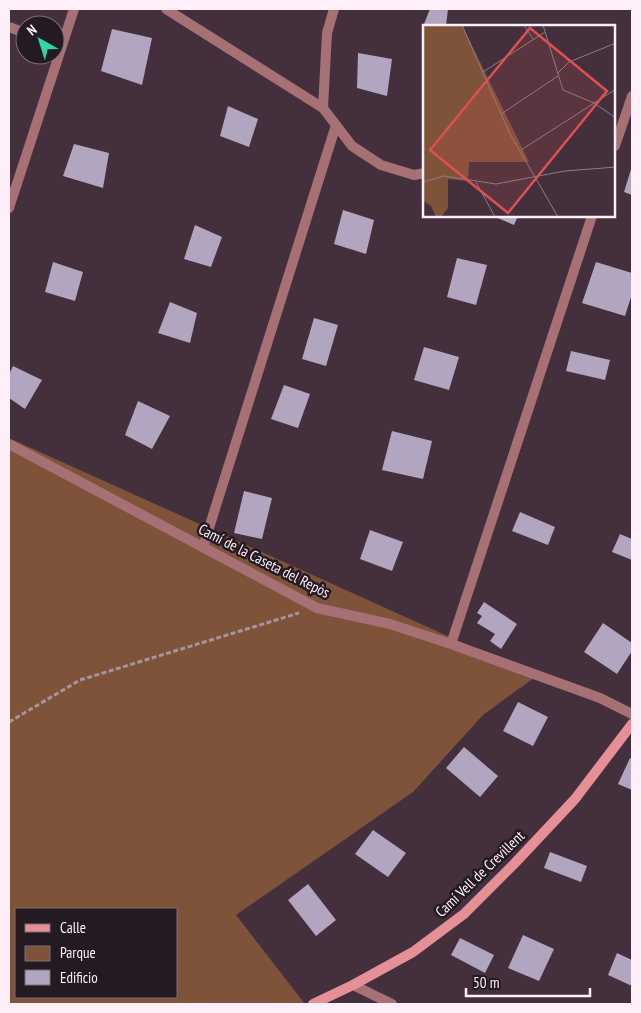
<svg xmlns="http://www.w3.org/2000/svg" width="641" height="1013" font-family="'PT Sans Narrow',sans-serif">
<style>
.green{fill:#7f523a;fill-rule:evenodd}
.building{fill:#b1a5bf}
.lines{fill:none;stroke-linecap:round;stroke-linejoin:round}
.path{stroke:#a6949f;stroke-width:3;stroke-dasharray:5 2.5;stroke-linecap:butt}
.street{stroke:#a67074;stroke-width:10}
.secondary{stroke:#e58f97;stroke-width:10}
.labels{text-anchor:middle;stroke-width:5;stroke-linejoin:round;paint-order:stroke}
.street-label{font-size:15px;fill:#feeff8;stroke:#241a21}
.inset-road{fill:none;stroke:#8e7c87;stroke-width:1}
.view{fill:#de5052;fill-opacity:0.15;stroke:#de5052;stroke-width:2.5}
.inset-edge{fill:none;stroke:#feeff8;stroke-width:2.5}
</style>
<rect width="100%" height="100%" fill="#442f3c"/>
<path class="green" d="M9,438L514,666L538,675L483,715L413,792L236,915L305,1004H9ZM16,909H176V997H16Z"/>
<path class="building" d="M430,9H448L446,26H425V29H422Z
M112,29L152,38L142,85L101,71Z
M358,53L392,59L387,96L357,88Z
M228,106L258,119L249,147L220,136Z
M74,144L109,153L103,188L63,176Z
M632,166V195L624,192Z
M343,210L374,220L366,254L334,244Z
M493,216H518L514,225Z
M195,225L222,237L211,267L184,259Z
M457,258L487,265L476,305L447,297Z
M53,262L83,272L75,301L45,292Z
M596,262L632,273V294L625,316L582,303Z
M170,302L197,313L190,343L158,333Z
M314,318L338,325L326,366L302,359Z
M424,347L459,357L449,390L414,380Z
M571,351L610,360L605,380L566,371Z
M13,366L42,380L25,409L9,398V374Z
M284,385L310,394L298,428L271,419Z
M138,401L170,416L152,449L125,435Z
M392,431L432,441L423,479L382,470Z
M244,491L272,498L262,539L234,533Z
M520,512L555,527L548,545L512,531Z
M370,530L403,542L392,571L360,559Z
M620,534L632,539V560L612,552Z
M484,602L517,624L501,649L490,641L495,634L477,623L482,616L477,613Z
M603,623L632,643V651L617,674L584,652Z
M518,702L548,717L533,746L503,731Z
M464,747L498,776L480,797L446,768Z
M630,758L632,759V790L618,784Z
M373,830L406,853L388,877L355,854Z
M550,852L587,866L581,882L544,868Z
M308,884L336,920L316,936L288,900Z
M523,935L554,949L539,981L508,968Z
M460,938L494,955L485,973L451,955Z
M617,953L632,960V986L608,975Z"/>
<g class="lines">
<path class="path" d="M9,722L80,680L299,613"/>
<path class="street" d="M166,9L323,108L352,146L381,165L414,175L425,173
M9,27L25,33
M323,108L327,33L334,9
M615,146L632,96
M9,208L74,9
M9,444L317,608L390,624L451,644L600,698L632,714
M203,547L336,125
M451,644L592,216
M353,985L392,1004"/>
<path class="secondary" d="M313,1004L353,985L413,952L464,914L515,863L575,799L632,724"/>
</g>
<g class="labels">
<g class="street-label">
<text transform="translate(264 561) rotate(27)" y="5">Camí de la Caseta del Repòs</text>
<text transform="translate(480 874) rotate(-44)" y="5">Camí Vell de Crevillent</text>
</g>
</g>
<g transform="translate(423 25)">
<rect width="192" height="192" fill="#442f3c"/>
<path d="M0,0H39L106,137H46L45,156L25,154V183L18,192H13L8,181L0,176Z" fill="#7f523a"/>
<path class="inset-road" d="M39,0L86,107L135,192M101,0L110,14M120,0L140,65L171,78L193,93M60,47L122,7M135,48L146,37L193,18M78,89L135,51M98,125L193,64M0,157L21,151L73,159L142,146L193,142M53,157L72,192"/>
<path class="view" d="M107,3L184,66L85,188L7,125Z"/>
<rect width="192" height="192" class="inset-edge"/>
</g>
<rect width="641" height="1013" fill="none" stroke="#feeff8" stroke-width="20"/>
<rect x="15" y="908" width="162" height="90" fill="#241a21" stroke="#7b6f77"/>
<rect x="25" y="924" width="25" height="8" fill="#e58f97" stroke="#7b6f77"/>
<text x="60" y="933" font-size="15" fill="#feeff8">Calle</text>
<rect x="25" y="946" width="25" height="15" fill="#7f523a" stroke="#7b6f77"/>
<text x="60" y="958" font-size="15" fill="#feeff8">Parque</text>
<rect x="25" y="970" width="25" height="15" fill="#b1a5bf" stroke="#7b6f77"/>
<text x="60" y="983" font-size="15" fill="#feeff8">Edificio</text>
<g transform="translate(40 40) rotate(321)"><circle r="24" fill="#241a21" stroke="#7b6f77"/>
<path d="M0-4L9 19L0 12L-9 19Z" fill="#32d4a9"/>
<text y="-8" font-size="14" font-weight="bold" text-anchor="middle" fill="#feeff8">N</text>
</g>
<path d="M466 988v8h124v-8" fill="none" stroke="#feeff8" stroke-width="2.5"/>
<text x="473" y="988" font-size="15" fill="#feeff8" stroke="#241a21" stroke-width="4" paint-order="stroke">50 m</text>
</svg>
